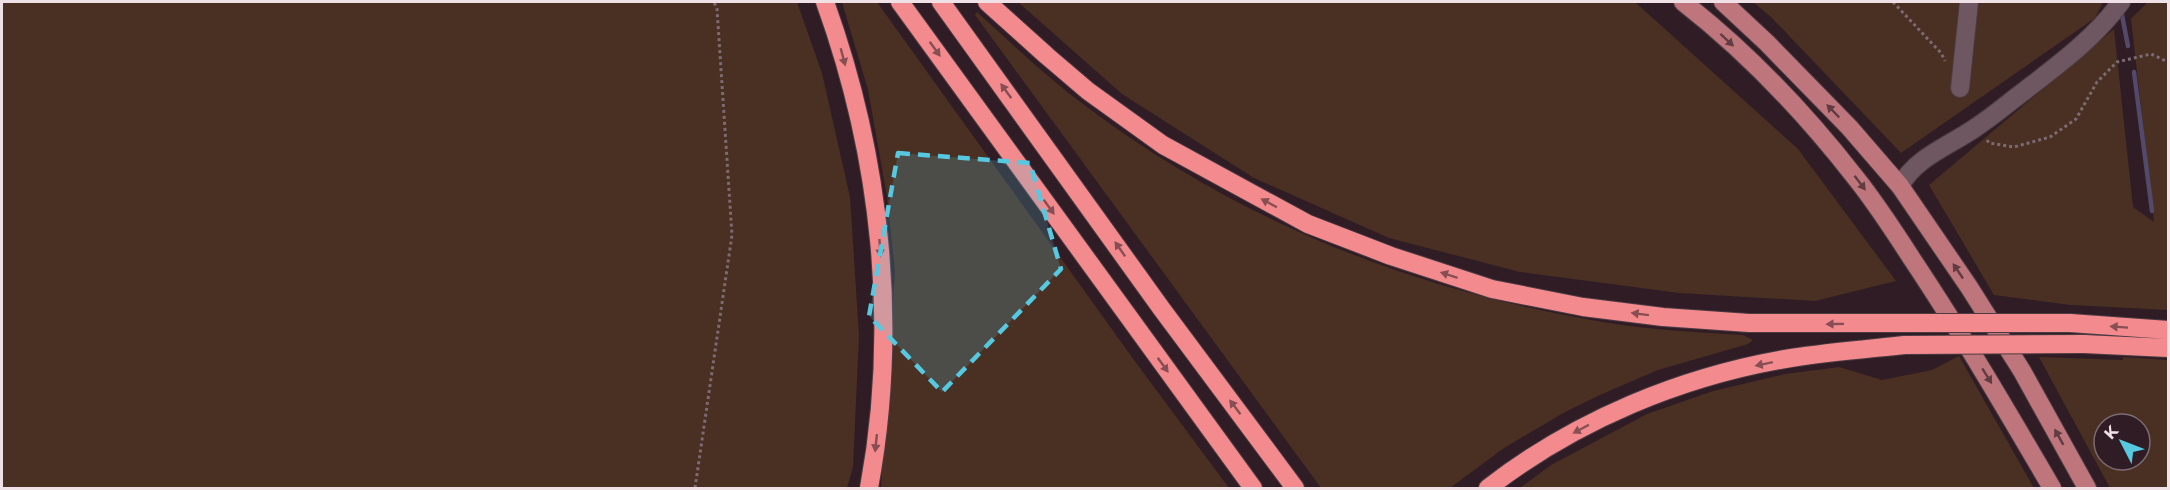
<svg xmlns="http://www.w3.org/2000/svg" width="2170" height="490" font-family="Montserrat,sans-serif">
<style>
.green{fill:#4a2f23;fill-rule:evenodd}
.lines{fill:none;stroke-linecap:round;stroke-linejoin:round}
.stream{stroke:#534a6b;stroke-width:4.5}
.minor-casing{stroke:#4b3b42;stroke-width:20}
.major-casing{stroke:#4b3b42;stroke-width:20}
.highway-casing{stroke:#4b3b42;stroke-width:20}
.path{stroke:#7c6b72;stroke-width:3;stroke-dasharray:3 3;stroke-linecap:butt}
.minor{stroke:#6e5761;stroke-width:18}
.major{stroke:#be767c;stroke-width:18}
.highway{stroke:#f38b8e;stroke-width:18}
.highway-bridge-casing{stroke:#4b3b42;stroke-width:20;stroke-linecap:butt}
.highway-bridge{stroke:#f38b8e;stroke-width:18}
.oneway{fill:#613c43}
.oneway2{fill:#874e54}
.marked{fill:#56c9e1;fill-opacity:0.2;stroke:#56c9e1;stroke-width:4.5;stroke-dasharray:12 8;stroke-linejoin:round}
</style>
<rect width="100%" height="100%" fill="#2f1c25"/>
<path class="green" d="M2,2H797L822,73L850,197L859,335L853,467L847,488H2Z
M842,2H877L1134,360L1229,488H881L895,271L887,197L868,90Z
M1018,2H1635L1798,149L1896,281L1815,301L1679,293L1520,272L1389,238L1254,178L1122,94Z
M1753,2H2103L2095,18L1901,153L1771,17Z
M2148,2H2168V310L2071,305L1994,295L1929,185L2114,29L2133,207L2154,222L2131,19Z
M977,12C1013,45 1048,78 1087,107C1240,222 1415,291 1603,322C1649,330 1696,332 1743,335L1753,340L1748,344L1658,370L1602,394L1565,412L1504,448L1450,488H1321L975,15Z
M1959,356L2034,488H1520L1551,465L1647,414L1713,391L1785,374L1839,367L1882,380L1932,370Z
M2039,357L2123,360V357L2168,360V488H2110ZM2104,424H2140V460H2104Z"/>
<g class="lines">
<path class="stream" d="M2121,10L2128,46
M2134,72L2152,211"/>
<defs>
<path id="minor" d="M1960,88L1969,2
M1900,186C1916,157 1949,146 1975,128C1992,117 2007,104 2023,92C2058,65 2095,38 2121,2"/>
<path id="major" d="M1683,2C1747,52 1805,113 1855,177C1876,203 1894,231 1912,259C1962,334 2007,411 2052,488
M1723,2L1767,43L1849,127L1900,186L1969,287L2022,371L2087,488"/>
<path id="highway" d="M825,2C881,157 899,326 869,488
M900,2L1253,488
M941,2L1161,308L1295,488
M987,2L1047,56L1088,91L1163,145L1308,224L1391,256L1492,289L1583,307L1663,317L1749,323H1893
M2070,323L2168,330
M2084,344L2168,348
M1488,488C1576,420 1682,376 1791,358C1829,352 1867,349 1905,345"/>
</defs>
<use href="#minor" class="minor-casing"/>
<use href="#major" class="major-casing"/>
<use href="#highway" class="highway-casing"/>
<path class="path" d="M1893,2L1941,53L1945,61
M1987,140L1989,143L2014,147L2050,137L2076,119L2097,82L2117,62L2151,54L2168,62
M695,488L732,235L717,9L714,2"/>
<use href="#minor" class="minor"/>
<use href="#major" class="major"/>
<use href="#highway" class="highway"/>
<defs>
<path id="highway-bridge" d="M1893,323H2070
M1905,345L2084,344"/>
</defs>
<use href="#highway-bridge" class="highway-bridge-casing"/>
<use href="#highway-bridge" class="highway-bridge"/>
</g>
<defs><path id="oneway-solid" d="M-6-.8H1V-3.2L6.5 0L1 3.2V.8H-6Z" transform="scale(1.5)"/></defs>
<g class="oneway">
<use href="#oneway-solid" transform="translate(1727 40) rotate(43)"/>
<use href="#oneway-solid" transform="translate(1833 111) rotate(-134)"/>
<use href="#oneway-solid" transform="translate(1860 183) rotate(53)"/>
<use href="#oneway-solid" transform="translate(1958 271) rotate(-124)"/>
<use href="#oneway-solid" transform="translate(1987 376) rotate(58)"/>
<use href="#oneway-solid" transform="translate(2059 437) rotate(-119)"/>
</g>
<g class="oneway2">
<use href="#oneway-solid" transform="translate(935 49) rotate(54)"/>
<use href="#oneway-solid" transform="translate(843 57) rotate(75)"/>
<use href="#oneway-solid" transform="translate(1006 91) rotate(-126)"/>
<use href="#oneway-solid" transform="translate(1269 203) rotate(-152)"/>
<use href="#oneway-solid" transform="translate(1049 207) rotate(54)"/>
<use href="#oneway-solid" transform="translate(880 248) rotate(86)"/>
<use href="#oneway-solid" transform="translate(1120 249) rotate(-125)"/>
<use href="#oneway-solid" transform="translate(1449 275) rotate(-162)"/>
<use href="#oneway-solid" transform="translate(1640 314) rotate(-173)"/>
<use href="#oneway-solid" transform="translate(1835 324) rotate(179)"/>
<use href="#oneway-solid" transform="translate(2119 327) rotate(-176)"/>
<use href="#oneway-solid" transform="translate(1764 364) rotate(168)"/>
<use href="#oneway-solid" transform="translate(1163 365) rotate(54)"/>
<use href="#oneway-solid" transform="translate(1235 407) rotate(-127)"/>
<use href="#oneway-solid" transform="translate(1581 429) rotate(152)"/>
<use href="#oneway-solid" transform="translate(876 443) rotate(96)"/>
</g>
<path class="marked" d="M898,153L1030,163L1061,269L942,392L869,316Z"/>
<rect width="2170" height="490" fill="none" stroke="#efe1e6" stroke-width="6"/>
<g transform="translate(2122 442) rotate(312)"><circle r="28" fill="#2f1c25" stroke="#7c6b72" stroke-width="1.5"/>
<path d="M0-4.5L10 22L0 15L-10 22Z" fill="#56c9e1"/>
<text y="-9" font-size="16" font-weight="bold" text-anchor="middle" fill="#efe1e6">K</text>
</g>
</svg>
